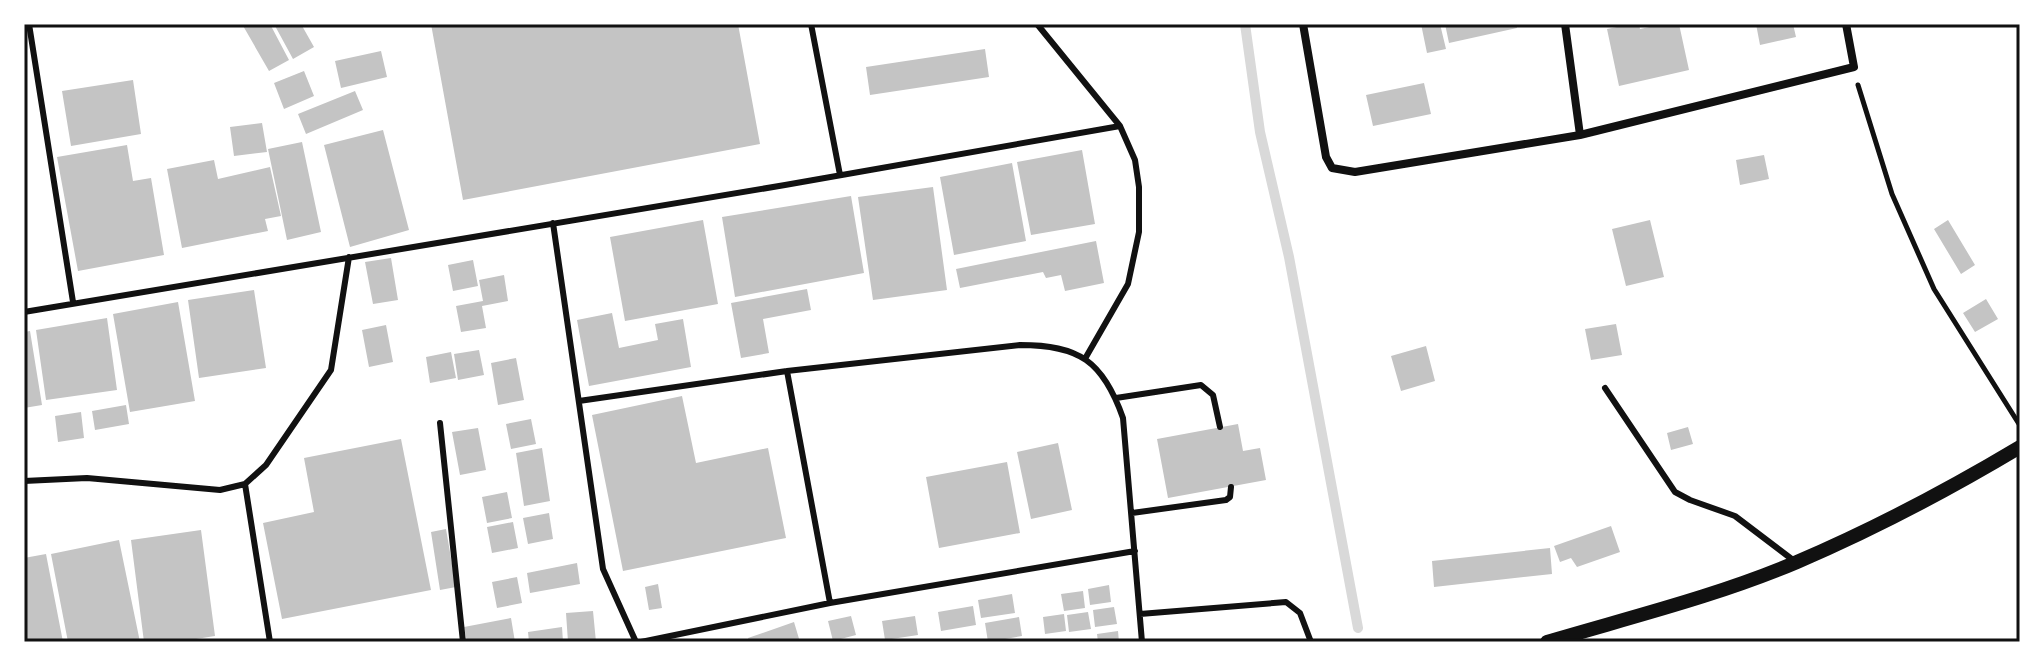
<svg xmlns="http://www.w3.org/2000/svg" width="2044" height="666" font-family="Quicksand,sans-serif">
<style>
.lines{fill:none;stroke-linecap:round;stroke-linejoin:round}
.stream{stroke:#d9d9d9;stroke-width:10}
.building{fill:#c4c4c4}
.path{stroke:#111;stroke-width:5}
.service{stroke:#111;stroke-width:6}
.minor{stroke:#111;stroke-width:8}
.tertiary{stroke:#111;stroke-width:14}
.neatline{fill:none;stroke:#111;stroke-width:3}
</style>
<rect width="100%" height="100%" fill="#fff"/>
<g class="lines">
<path class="stream" d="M1245,24L1260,132L1289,257L1358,628"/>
</g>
<path class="building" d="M242,24H270L289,60L269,71Z
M274,24H301L314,47L293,59Z
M431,24H738L760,144L463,200Z
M1421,24H1440L1446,49L1427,53Z
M1445,24H1516L1517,28L1449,43Z
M1632,24H1639L1640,29L1664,24H1679L1689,70L1619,86L1607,29Z
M1756,24H1793L1796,37L1760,45Z
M985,49L989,77L870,95L866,67Z
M381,51L387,77L341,88L335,61Z
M304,71L314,96L284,109L274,83Z
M133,80L141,134L71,146L62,91Z
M1424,83L1431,114L1373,126L1366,95Z
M355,91L363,110L306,134L298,114Z
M262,123L267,152L234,156L230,127Z
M383,130L409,230L350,247L324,145Z
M302,142L321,232L287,240L268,149Z
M127,145L133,181L151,178L164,255L78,271L57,157Z
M1082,150L1095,224L1031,235L1017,162Z
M1764,155L1769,179L1740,185L1736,160Z
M214,160L218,179L270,167L281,216L265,219L268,231L182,248L167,169Z
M1012,163L1026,241L954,255L940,177Z
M933,187L947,290L873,300L858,197Z
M851,196L864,273L735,297L722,217Z
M703,220L718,304L625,321L610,237Z
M1650,220L1664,277L1626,286L1612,229Z
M1948,220L1975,265L1961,274L1934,229Z
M1096,241L1104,283L1065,291L1061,275L1046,278L1043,272L960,288L956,269Z
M391,258L398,300L373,304L365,262Z
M473,260L478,286L453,291L448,265Z
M504,275L508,301L482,306L486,328L461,332L456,306L483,301L479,280Z
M807,289L811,310L763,319L769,353L741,358L731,303Z
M254,290L266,368L199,378L188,300Z
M1986,299L1998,319L1975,332L1963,313Z
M178,302L195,401L130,412L113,314Z
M612,313L619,348L658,340L655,324L683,319L691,367L589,386L577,320Z
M107,318L117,390L46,400L36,330Z
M1616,324L1622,355L1591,360L1585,329Z
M386,325L393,362L369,367L362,330Z
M30,331L42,405L24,408V332Z
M1426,346L1435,381L1401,391L1391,356Z
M479,350L484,375L458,380L454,354Z
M451,352L456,378L430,383L426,357Z
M516,358L524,400L498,405L491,363Z
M682,396L696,463L768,448L786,538L623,571L592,415Z
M126,405L129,424L95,430L92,411Z
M81,412L84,438L58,442L55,416Z
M531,419L536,444L511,449L506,424Z
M1238,424L1243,451L1260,448L1266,480L1168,498L1157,439Z
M1688,427L1693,444L1671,450L1667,433Z
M478,428L486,470L460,475L452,432Z
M401,439L431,590L282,619L263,523L314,512L304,458Z
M1058,443L1072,510L1031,519L1017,452Z
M542,448L550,501L524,506L516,453Z
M1007,462L1020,533L939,548L926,477Z
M507,492L512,518L487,523L482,497Z
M549,513L553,539L528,544L523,518Z
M513,522L518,548L492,553L487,527Z
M1611,526L1620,552L1577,567L1571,558L1560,562L1554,546Z
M446,529L456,587L440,590L431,532Z
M201,530L215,636L177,642H144L131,540Z
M119,540L140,642H68L51,554Z
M1550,548L1552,574L1434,587L1432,561Z
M46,554L63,642H24V558Z
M577,563L580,584L530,593L527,573Z
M517,577L522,603L497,608L492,582Z
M658,584L662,608L649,610L645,587Z
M1109,585L1111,602L1090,605L1088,589Z
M1083,591L1085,608L1064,611L1061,594Z
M1012,594L1015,613L981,618L978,600Z
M973,606L976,625L941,631L938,612Z
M1114,607L1117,624L1095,627L1093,610Z
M593,611L596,642H568L566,613Z
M1088,612L1091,629L1069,632L1067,615Z
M1064,614L1066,631L1045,634L1043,617Z
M851,616L856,635L833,641L828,621Z
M915,616L918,635L885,640L882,621Z
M1019,617L1022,636L988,642L985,623Z
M511,618L515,642H467L464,627Z
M794,622L800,642H749L748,638Z
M562,627L563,642H529L528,632Z
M1118,631L1119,642H1098L1097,634Z"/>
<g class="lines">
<path class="path" d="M1858,85L1892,194L1934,289L2019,424"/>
<path class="service" d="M29,24L73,302
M811,24L840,175
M1037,24L1120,126L1135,160L1139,187V232L1128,284L1086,357
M553,223L603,569L636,642
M24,312L785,185L1120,126
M787,371L830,603
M1605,388L1675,492L1690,500L1735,516L1793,560
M1116,398L1201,385L1213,395L1220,427
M579,401L787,371L1020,345C1079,345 1103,361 1123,418L1142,642
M440,423L463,642
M24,481L87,478L220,490L245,484L266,465L331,370L349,257
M245,484L270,642
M1132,513L1226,500L1230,497L1231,487
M1140,614L1286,602L1300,613L1311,642
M641,642L830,603L1135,551"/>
<path class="minor" d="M1303,24L1326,157L1332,168L1355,172L1580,135L1854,67L1846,24
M1565,24L1580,135"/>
<path class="tertiary" d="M1547,642C1631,617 1717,596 1797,562C1874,529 1948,490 2020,447"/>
</g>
<rect width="2044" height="666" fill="none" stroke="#ffffff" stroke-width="52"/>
<rect x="26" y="26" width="1992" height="614" class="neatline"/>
</svg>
